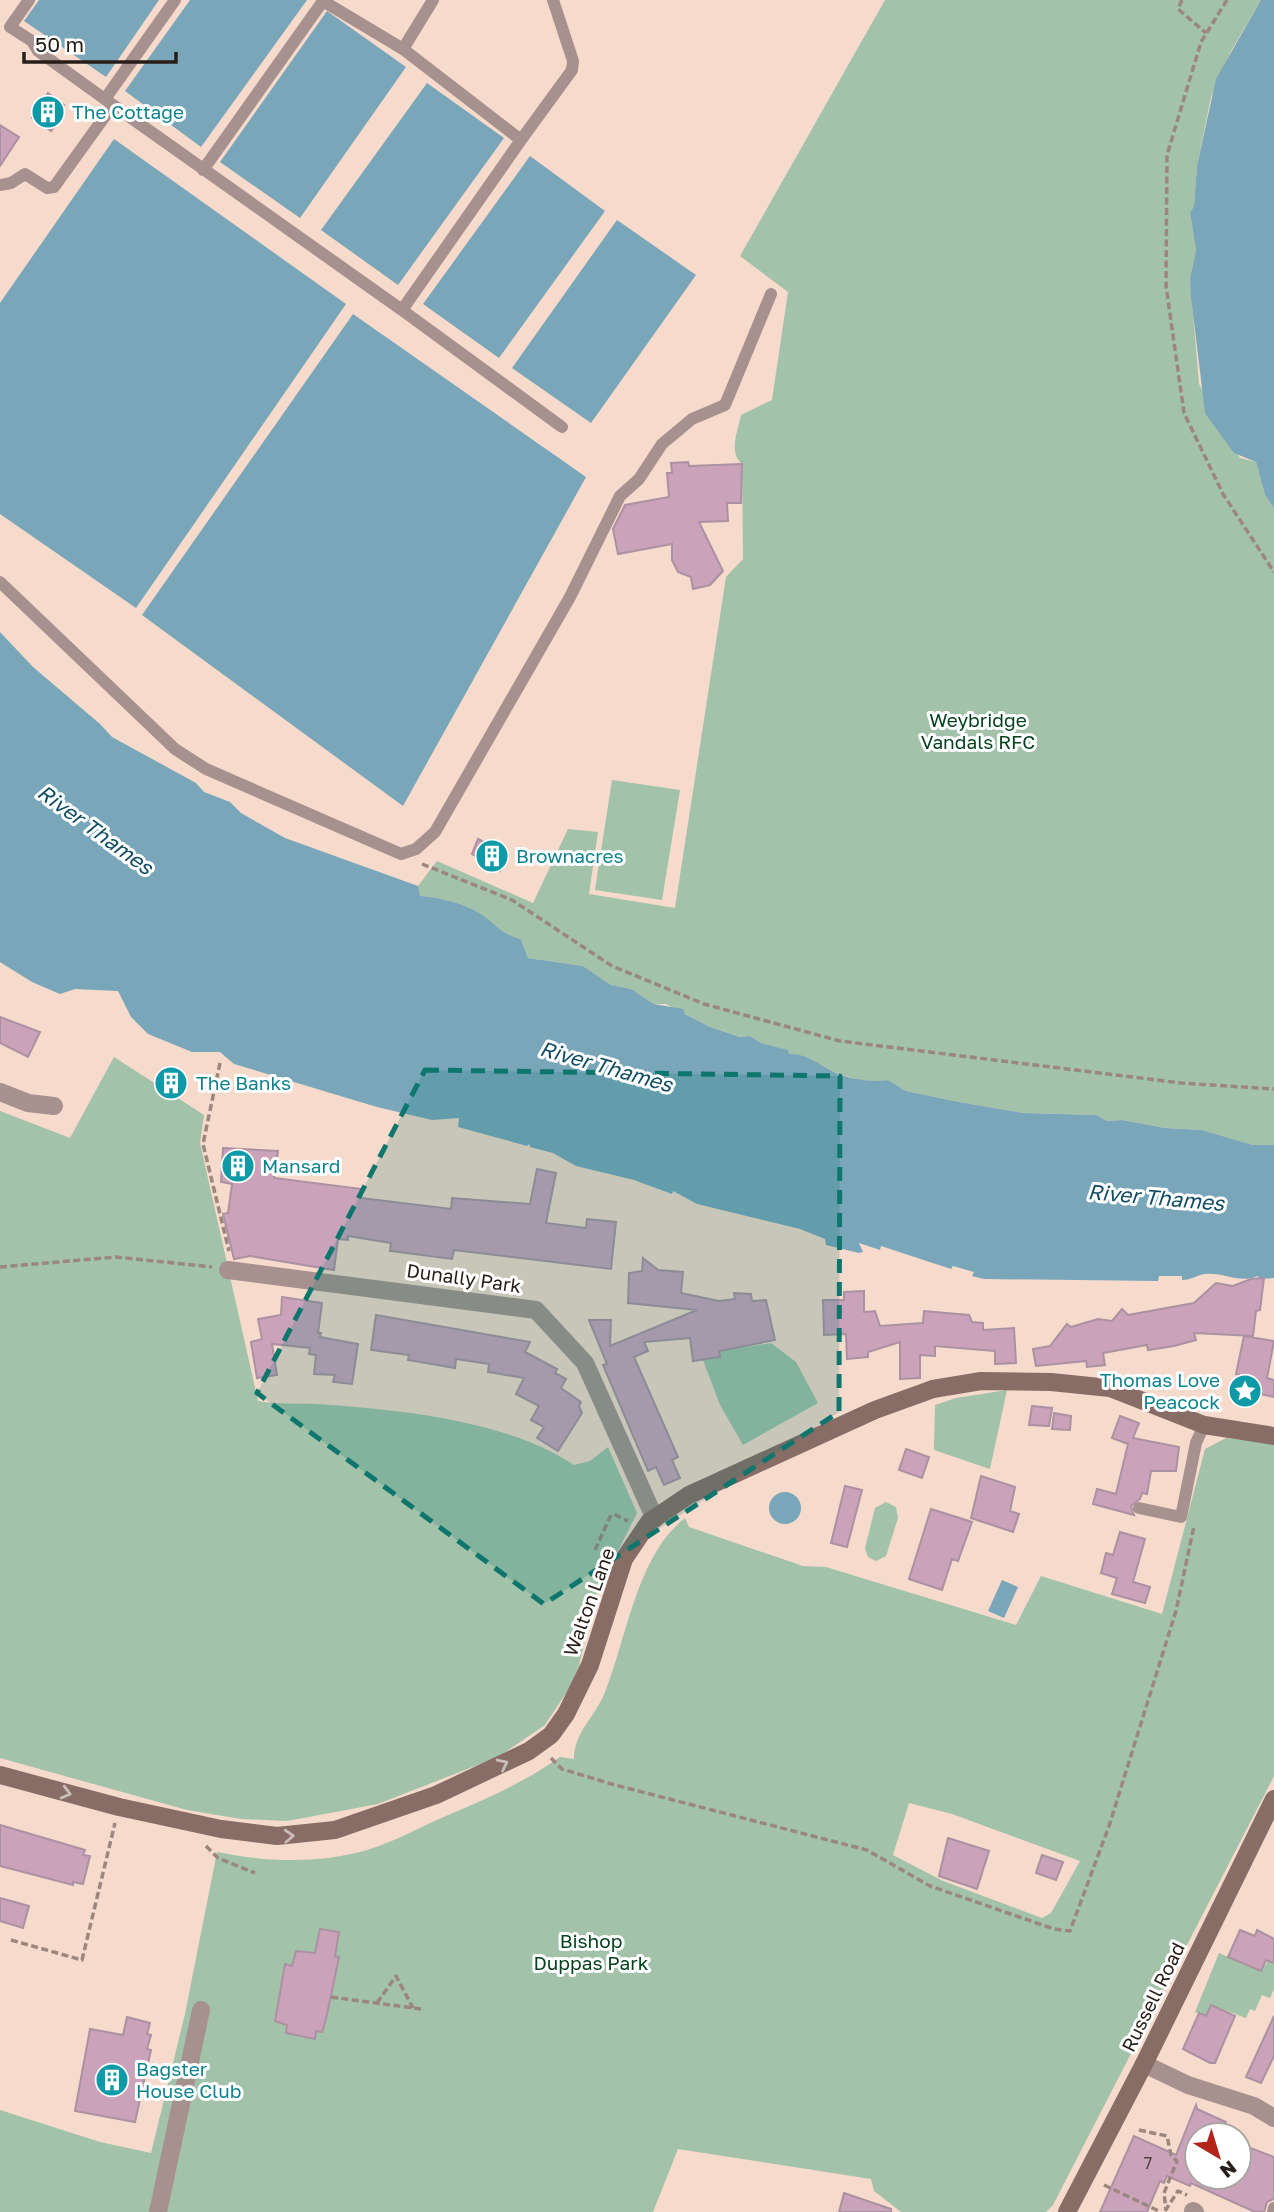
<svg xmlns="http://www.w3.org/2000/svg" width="1274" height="2212" font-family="'Golos Text',sans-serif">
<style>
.green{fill:#a2c2a9;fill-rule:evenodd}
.water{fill:#79a6b9}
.building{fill:#caa3bb;stroke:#ab91a1;stroke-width:2}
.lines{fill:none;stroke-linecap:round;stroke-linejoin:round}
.path{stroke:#9b877d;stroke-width:3.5;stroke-dasharray:7 3.5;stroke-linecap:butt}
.lane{stroke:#a6918e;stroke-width:12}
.street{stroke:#a6918e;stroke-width:18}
.secondary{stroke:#886c66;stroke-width:18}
.oneway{stroke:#c9bdba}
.marked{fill:#0f766e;fill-opacity:0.2;stroke:#0f766e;stroke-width:5;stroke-dasharray:14 9;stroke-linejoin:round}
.labels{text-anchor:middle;stroke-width:6;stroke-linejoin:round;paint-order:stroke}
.number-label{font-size:16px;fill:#503f42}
.culture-label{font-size:19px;fill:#0d838f;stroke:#fff;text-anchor:start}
.park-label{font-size:19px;fill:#03421d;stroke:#fff}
.street-label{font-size:19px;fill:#281e19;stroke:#fff}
.water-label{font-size:21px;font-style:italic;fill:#114e63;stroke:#fff}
</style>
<rect width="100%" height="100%" fill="#f6dacc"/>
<path class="green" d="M885,0H1261L1230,53L1211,97L1197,166L1194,206L1190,213L1196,250L1190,278L1199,384L1240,458L1256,462L1265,495L1274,508V1145H1253L1202,1130L1165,1128L1122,1120L1107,1121L1096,1115L1024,1113L959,1102L906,1091L888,1080C854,1087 821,1063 788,1054L787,1050L761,1043L750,1036L740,1037L710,1027L666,1004H654L631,989L611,985L583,966L528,958L521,939C497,933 493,920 474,910C459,902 436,897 419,896L418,886L437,861L533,903L568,829L598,832L589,894L675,908L726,577L743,559L742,464C728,452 738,431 741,415L772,400L788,292L740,256Z
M612,780L680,790L662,900L595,890Z
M114,1057L204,1115L200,1143L258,1401C278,1405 296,1403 316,1404C395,1409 508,1420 574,1465L590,1461L608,1447L637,1513L594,1599L579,1666L570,1687L545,1725L498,1757L378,1804L287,1821L241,1819L187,1810L0,1758V1111L70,1138Z
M771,1343L796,1362L818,1403L743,1445L720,1405L703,1360L720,1357L719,1351Z
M1007,1390L990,1469L934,1450L935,1405L956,1398Z
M1226,1438L1274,1444V1776L1053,2205L1046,2212H901L874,2191L871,2179L678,2149L653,2212H0V2110L100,2142L151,2153L185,2014L217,1852C265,1862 319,1864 367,1850C394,1842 420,1827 446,1816C486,1799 525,1782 560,1757L574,1759C574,1732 596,1716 605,1692C627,1637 637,1555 685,1518L689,1527L803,1566L826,1567L1016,1625L1041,1576L1162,1614L1205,1449ZM909,1803L952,1814L1080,1861L1051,1913L1042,1918L943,1881L893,1855Z
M886,1502L896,1507L898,1518L886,1556L876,1561L868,1557L865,1548L875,1508Z
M1219,1953L1254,1968L1256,1963L1265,1966L1268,1960L1274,1962V1989L1270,1998L1262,1995L1255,2011L1250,2009L1246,2018L1211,2005L1206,2016L1195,2012Z"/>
<path class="water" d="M39,0H159L106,77L24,21Z
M190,0H307L201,147L125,91Z
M1261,0H1274V508L1265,495L1256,462L1234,453L1205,413L1191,297L1190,278L1196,250L1190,213L1194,206L1197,166L1216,79Z
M327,11L406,67L300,218L220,162Z
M427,83L504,138L398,285L321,230Z
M114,139L346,304L136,608L0,514V303Z
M530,156L605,211L499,358L423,304Z
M617,220L696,275L591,423L512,368Z
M353,314L586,477L403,806L142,615Z
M0,632L33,667L100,724L112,737L196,783L204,792L230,802L241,813L285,838L418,886L420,896C436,897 459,902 474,910C494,920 497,933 521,939L528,958L583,966L611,985L631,989L654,1004L683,1009L685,1014L710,1027L740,1037L750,1036L761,1043L788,1050L789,1054C807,1053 819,1065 834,1072C850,1079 872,1083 888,1080L906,1091L959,1102L1024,1113L1096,1115L1107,1121L1122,1120L1165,1128L1202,1130L1253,1145H1274V1278L1259,1279L1258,1276C1239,1284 1224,1272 1205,1274C1197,1275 1191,1280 1182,1280V1276H1159L1158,1281L984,1279L972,1276L974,1272L953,1266L951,1269L881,1246L880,1250L859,1243L863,1252L859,1253L826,1245L825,1239L800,1229L697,1204L673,1191L672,1194L634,1180L576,1166L553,1153L530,1147V1144L527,1146L458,1127L459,1118L432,1120L377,1107L234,1064L220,1052H192L148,1034L131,1017L118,991L75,989L60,994L32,982L0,962Z
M769 1508a16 16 0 1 1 32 0a16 16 0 1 1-32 0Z
M1002,1580L1018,1587L1004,1618L988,1611Z"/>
<path class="building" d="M48,93L64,105L58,114L62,117L51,131L32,118Z
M0,125L19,137L0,166Z
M688,462L689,466L742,464L741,503H727L728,521L699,522L723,571L710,585L693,589L691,577L678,572L672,560V544L618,554L613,529L625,505L669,497L667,473H672L671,463Z
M478,839L508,855L500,871L478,862L480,858L472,854Z
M0,1017L40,1032L28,1057L0,1043Z
M223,1148L278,1151L274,1178L362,1189L361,1198L451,1209L452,1198L530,1204L537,1169L556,1173L546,1223L586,1228L587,1219L616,1222L611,1269L454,1250L452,1259L390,1251L391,1243L348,1236V1240L338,1239L334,1270L250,1256L234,1259L223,1214L228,1213L232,1184L221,1182Z
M643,1258L658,1270L683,1272L681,1293L719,1301L735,1299L734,1293L751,1294L752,1301L766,1300L775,1340L719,1351L720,1357L693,1361L690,1338L644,1342L648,1351L634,1357L678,1457L672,1460L680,1478L664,1485L656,1467L648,1471L603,1365L607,1364L589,1320H611L610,1346L697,1310L628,1303L629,1273L642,1271Z
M1264,1278L1260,1310L1256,1311L1253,1336L1194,1333L1196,1340L1174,1346L1148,1350L1147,1345L1103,1353L1105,1365L1087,1367L1086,1361L1036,1366L1033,1349L1050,1346L1067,1324L1071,1327L1098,1319L1112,1321L1122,1309L1128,1315L1194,1303L1216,1283L1233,1286L1251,1279Z
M864,1291V1312L875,1311L880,1326L923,1323L924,1311L969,1315L972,1322L983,1323V1330L1014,1328L1016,1363L995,1364V1351L935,1346V1356L920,1355V1378L900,1379V1342L868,1352V1357L847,1359L846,1334L824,1335L823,1300H844V1292Z
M282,1297L322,1303L318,1333H321L320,1337L358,1344L352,1384L333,1382L335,1375L314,1374L316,1355L309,1354L310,1348L272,1344L277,1375L257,1378L251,1342L262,1339L258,1319L281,1315Z
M376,1315L530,1342L525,1352L557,1369L555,1373L566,1379L561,1388L581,1402L579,1406L582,1413L558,1451L537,1438L544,1427L531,1420L539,1406L516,1394L524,1378L488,1372L489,1364L456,1359L455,1368L408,1360L409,1355L371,1350Z
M1244,1336L1274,1341L1267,1378L1274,1380V1397L1237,1389L1240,1375L1236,1374Z
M1032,1406L1052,1408L1049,1426L1029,1425Z
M1054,1413L1071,1416L1070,1430L1052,1429Z
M1120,1416L1139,1423L1133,1438L1179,1447L1176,1471H1151L1147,1494L1142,1493L1140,1499L1131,1506L1134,1515L1093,1504L1097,1489L1116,1494L1128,1444L1112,1438Z
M906,1449L929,1457L922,1478L899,1470Z
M981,1476L1015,1487L1010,1511L1019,1514L1013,1532L971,1518Z
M845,1486L862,1490L847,1547L831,1543Z
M931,1509L972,1522L958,1561L952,1559L942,1590L909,1579Z
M1120,1532L1145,1539L1133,1582L1150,1587L1145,1603L1112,1594L1117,1578L1101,1573L1106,1553L1113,1555Z
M0,1825L85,1850L83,1855L90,1856L83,1884L73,1882V1885L0,1866Z
M948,1838L989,1851L977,1889L939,1876Z
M1042,1855L1063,1862L1056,1880L1036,1873Z
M0,1898L29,1906L23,1928L0,1921Z
M320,1929L339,1932L335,1956L339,1957L326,2019L322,2032L316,2031L315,2039L286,2033L287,2025L275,2021L285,1964L292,1966L296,1951L315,1953Z
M1240,1930L1255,1936L1257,1930L1274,1939V1963L1266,1960L1261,1971L1228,1957Z
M1211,2005L1235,2016L1215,2063H1210L1183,2049L1199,2013L1206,2016Z
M1274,2016V2056L1261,2083L1246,2077Z
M127,2017L150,2023L147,2034L151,2035L147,2049L151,2050L135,2122L75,2111L90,2029L123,2035Z
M1196,2105L1197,2109L1226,2122L1221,2135H1197V2177H1218L1232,2183L1235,2177H1239V2168L1248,2147L1274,2157V2199L1267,2202L1264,2212H1255L1191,2183L1190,2186L1167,2176L1164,2183L1160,2181L1147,2212H1100L1134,2136L1176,2155Z
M844,2193L891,2209V2212H839Z"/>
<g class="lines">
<path class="path" d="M1182,0L1178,9L1206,33
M1227,0L1201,42L1167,155L1166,286L1184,413L1223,494L1274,572
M422,864L512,900L612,966L704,1004L840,1041L1181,1083L1274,1089
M220,1063L203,1144L229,1251
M0,1267L116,1257L212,1267
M595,1550L610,1517L614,1514L628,1521
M551,1758L562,1769L615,1785L867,1850L930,1886L1054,1929L1070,1931L1109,1826L1176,1611L1194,1526
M206,1846L218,1858L255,1873
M11,1940L82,1960L115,1823
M331,1997L421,2009
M377,2003L396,1976L413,2008
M1139,2130L1167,2136L1171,2155L1177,2161L1164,2193L1166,2210
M1104,2185L1161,2212
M1165,2211L1178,2191L1187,2195"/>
<path class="lane" d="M29,0L10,27L32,41L38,51L113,105
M433,0L403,49L521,140L402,310L562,427
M105,99L175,0
M521,140L572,70L573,61L553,0
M203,170L323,1L403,49
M0,185L11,183L25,174L47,188L54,187L113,105L402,310
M0,582L175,749L206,769L401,854L416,849L435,832L570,597L620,496L639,479L662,444L692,419L725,405L771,294
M1139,1508L1181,1517L1196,1443L1204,1425
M1273,2212L1274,2208"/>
<path class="street" d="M0,1092L28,1103L54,1106
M228,1270L536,1310L585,1363L655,1519
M1144,2064L1188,2085L1254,2106L1274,2118
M1193,2211L1195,2212
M158,2212L201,2010"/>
<path class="secondary" d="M0,1775L119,1807L221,1829L277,1836L335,1830L436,1795L529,1751L551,1735L566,1714L590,1665L624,1559L649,1522L689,1495L875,1410L933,1389L981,1381L1051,1382L1110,1388L1204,1425L1274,1436
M1067,2212L1144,2064L1274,1799"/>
</g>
<defs><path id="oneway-chevron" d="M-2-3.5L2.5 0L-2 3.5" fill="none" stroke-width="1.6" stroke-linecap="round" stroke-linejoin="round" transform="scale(1.75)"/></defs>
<g class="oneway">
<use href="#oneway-chevron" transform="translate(503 1764) rotate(-26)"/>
<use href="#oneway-chevron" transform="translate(66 1793) rotate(15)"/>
<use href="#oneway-chevron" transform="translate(289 1836) rotate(-3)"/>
</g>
<path class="marked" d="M425,1070L840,1076L839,1412L544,1604L257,1393Z"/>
<defs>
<symbol id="building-disc" viewBox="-11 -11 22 22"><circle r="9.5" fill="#0f9aa8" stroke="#fff"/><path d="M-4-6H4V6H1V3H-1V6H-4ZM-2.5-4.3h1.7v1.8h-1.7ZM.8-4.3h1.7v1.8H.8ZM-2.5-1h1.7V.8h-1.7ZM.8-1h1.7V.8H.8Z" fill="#fff"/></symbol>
<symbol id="sight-disc" viewBox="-11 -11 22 22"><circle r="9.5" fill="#0f9aa8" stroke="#fff"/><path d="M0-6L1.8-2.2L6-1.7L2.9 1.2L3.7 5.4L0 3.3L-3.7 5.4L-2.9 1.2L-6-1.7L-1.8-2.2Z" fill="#fff"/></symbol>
</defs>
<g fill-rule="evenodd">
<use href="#building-disc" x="29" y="93" width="38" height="38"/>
<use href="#building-disc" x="473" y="837" width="38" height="38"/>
<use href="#building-disc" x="152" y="1064" width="38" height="38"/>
<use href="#building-disc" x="219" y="1147" width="38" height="38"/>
<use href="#sight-disc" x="1226" y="1372" width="38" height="38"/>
<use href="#building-disc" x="93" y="2061" width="38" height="38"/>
</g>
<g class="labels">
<g class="number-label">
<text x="1148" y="2169">7</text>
</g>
<g class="culture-label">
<text x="72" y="119">The Cottage</text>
<text x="516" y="863">Brownacres</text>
<text x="196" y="1090">The Banks</text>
<text x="262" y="1173">Mansard</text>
<text x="1220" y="1387" text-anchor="end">Thomas Love<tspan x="1220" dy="22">Peacock</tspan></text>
<text x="136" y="2076">Bagster<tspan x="136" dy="22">House Club</tspan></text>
</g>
<g class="park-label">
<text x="978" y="727">Weybridge<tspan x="978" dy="22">Vandals RFC</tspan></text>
<text x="591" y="1948">Bishop<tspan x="591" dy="22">Duppas Park</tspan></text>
</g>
<g class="street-label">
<text transform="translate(464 1278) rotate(8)" y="7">Dunally Park</text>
<text transform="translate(589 1602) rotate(-70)" y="7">Walton Lane</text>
<text transform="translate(1153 1997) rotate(-64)" y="7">Russell Road</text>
</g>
<g class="water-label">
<text transform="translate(95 830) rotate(36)" y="7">River Thames</text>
<text transform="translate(606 1067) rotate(16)" y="7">River Thames</text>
<text transform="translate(1156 1198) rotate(5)" y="7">River Thames</text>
</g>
</g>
<g transform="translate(1218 2156) rotate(142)"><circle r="33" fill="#ffffff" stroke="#a9a5a3" stroke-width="2"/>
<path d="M0-5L12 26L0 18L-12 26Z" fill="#b3251a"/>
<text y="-10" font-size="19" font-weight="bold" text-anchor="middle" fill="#281e19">N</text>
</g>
<path d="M24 52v10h152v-10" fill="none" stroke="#281e19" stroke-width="3.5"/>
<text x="35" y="52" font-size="21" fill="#281e19" stroke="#ffffff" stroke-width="5" paint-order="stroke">50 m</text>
</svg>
